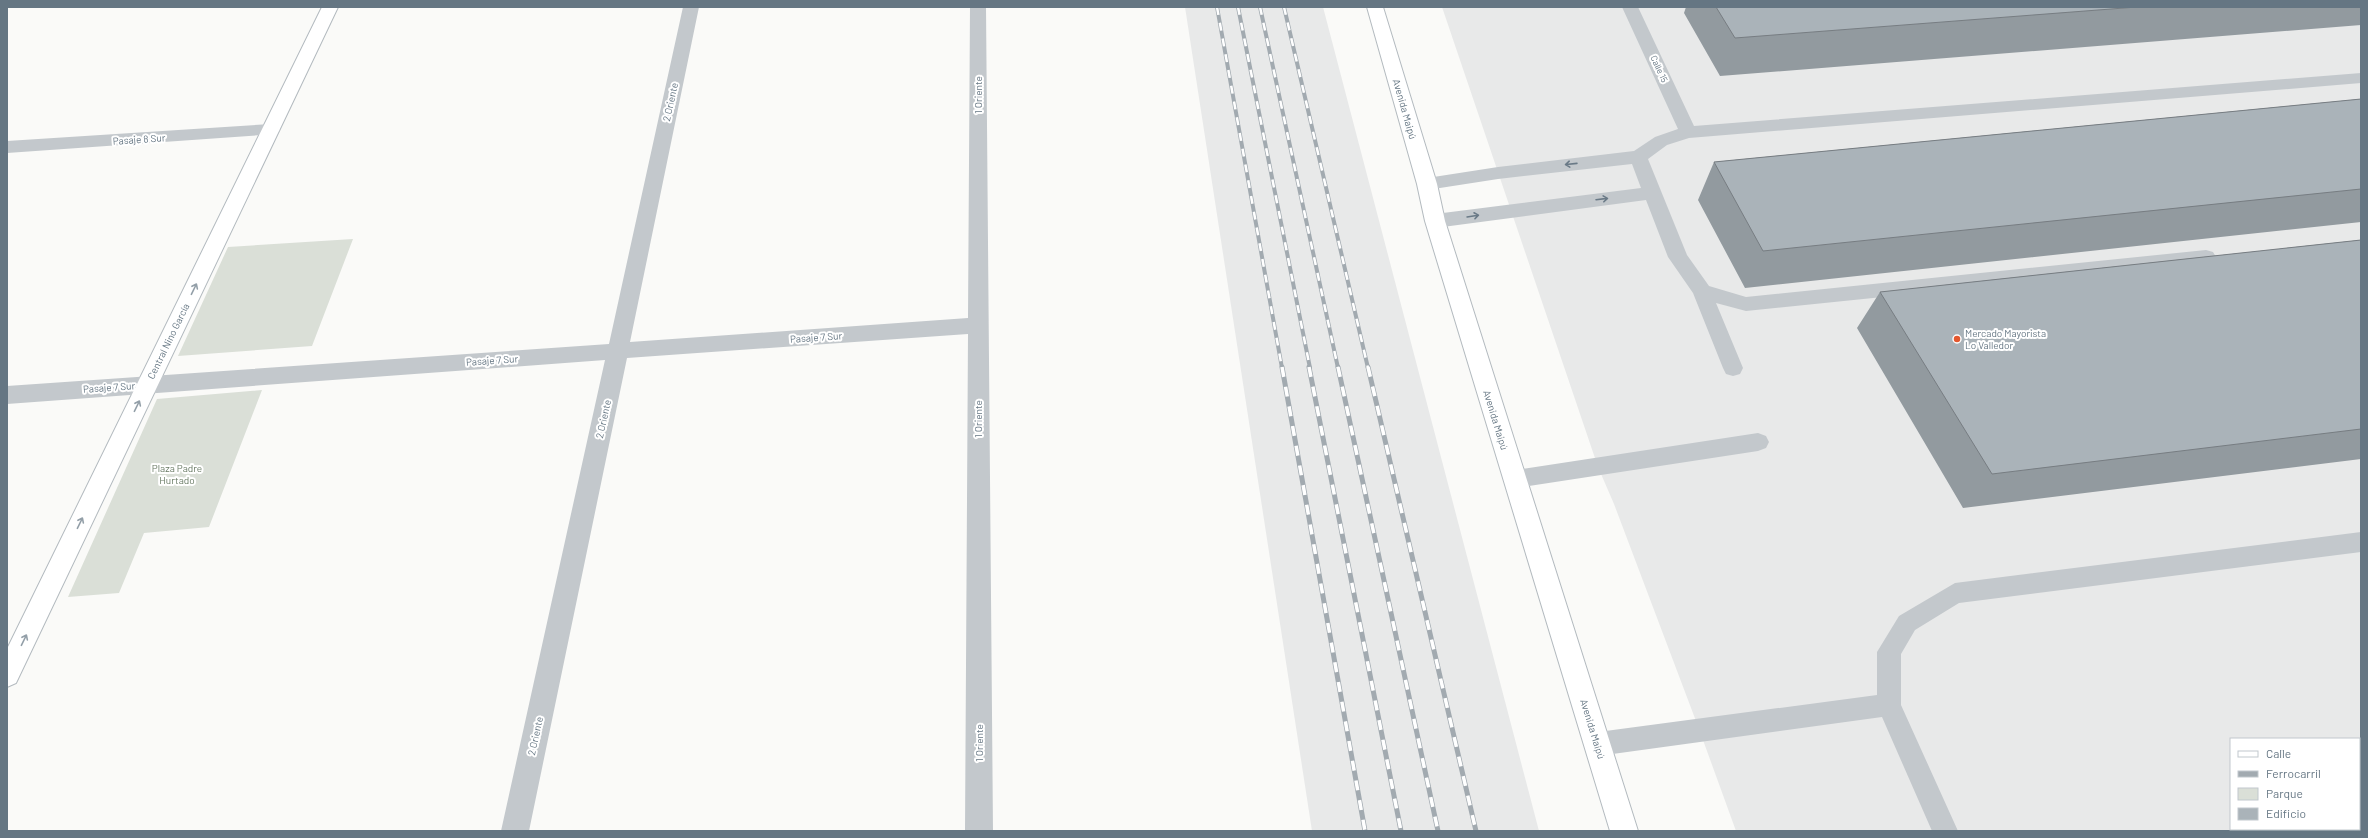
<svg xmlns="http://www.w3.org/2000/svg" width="2368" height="838" font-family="Barlow,sans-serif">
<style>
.built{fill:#e8e9e9;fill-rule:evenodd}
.green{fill:#dadfd7}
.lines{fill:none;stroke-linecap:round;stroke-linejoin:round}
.secondary-casing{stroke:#b3babf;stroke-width:2}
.lane{fill:#c3c8cc;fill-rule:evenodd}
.street{fill:#c3c8cc;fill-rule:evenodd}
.secondary{fill:#fff;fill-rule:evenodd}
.rail-far1-casing{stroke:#a2aab0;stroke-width:4}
.rail-casing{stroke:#a2aab0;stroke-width:5}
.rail-far1{stroke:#fff;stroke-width:2.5;stroke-dasharray:8;stroke-linecap:butt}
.rail{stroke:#fff;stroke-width:3.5;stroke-dasharray:10;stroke-linecap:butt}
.wall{fill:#929a9f}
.building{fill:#aab3b9;stroke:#777d82}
.oneway{stroke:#6a7a87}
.oneway2{stroke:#939fa8}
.poi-dot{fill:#e4572e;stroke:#fff;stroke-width:1.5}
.labels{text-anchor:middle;stroke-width:4;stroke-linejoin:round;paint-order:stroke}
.far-street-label{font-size:9px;fill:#657683;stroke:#fff}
.street-label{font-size:10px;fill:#657683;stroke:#fff}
.poi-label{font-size:10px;fill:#657683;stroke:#fff;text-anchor:start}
.park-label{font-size:10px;fill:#687a64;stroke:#fff}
</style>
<rect width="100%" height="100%" fill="#fafaf8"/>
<path class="built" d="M1185,7H1323L1539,831H1312Z
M1442,7H2361V831H1736L1699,729L1614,504L1598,467ZM2231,739H2359V829H2231Z"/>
<path class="green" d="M353,239L312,346L178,356L228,247Z
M262,390L209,527L144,533L119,593L68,597L157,399Z"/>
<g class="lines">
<defs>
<path id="secondary" d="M322,7H338L16,683L7,687V649Z
M1367,7H1383L1437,184L1445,221L1638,831H1610L1425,221L1417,184Z"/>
</defs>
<use href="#secondary" class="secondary-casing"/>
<path class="lane" d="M1622,7H1638L1694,126L2361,73V83L1689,138L1667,145L1648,159L1687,255L1709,286L1746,297L2206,250L2213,252L2216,257L2213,262L2206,264L1746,311L1716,303L1743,368L1740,374L1733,376L1726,374L1723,368L1693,293L1668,257L1646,200L1435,228L1428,226L1426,221L1428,216L1435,214L1641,188L1632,164L1498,179L1427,190L1421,188L1418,184L1421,180L1427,178L1498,167L1634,151L1655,137L1678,129Z
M1758,433L1766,436L1769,442L1766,448L1758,451L1515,488L1507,485L1504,479L1507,473L1515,470Z
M2361,532V552L1959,603L1915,630L1901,654V705L1958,831H1932L1882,717L1598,756L1589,752L1586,744L1589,736L1598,732L1877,695V652L1899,616L1955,583Z"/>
<path class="street" d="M683,7H699L630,342L968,318L970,7H986L993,831H965L968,334L627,358L529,831H501L605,360L7,404V386L609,344Z
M271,124L277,126L280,130L277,134L7,153V141Z"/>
<use href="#secondary" class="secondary"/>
<defs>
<path id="rail-far1" d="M1217,7L1282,368
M1238,7L1310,368
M1260,7L1338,368
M1284,7L1368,368"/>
<path id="rail" d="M1282,367L1365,831
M1309,367L1401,831
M1338,367L1438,831
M1368,367L1476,831"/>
</defs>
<use href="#rail-far1" class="rail-far1-casing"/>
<use href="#rail" class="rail-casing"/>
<use href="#rail-far1" class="rail-far1"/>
<use href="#rail" class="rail"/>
</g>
<path class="wall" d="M1686,7H2361V25L1720,76L1684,13Z
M2361,99V222L1745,288L1698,200L1714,162Z
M2361,240V459L1963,508L1857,328L1880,292Z"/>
<path class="building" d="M1716,7H2137L1735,38Z
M2361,99V189L1763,251L1714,162Z
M2361,240V429L1992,474L1880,292Z"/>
<defs><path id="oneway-shaft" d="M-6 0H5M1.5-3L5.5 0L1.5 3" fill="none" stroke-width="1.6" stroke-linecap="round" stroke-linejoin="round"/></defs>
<g class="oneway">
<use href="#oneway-shaft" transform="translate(1571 164) rotate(174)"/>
<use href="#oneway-shaft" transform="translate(1602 199) rotate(-7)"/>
<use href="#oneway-shaft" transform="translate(1473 216) rotate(-9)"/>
</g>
<g class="oneway2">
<use href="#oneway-shaft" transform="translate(194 289) rotate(-64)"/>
<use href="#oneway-shaft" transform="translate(137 406) rotate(-64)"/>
<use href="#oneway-shaft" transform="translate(80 523) rotate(-64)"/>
<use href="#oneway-shaft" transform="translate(24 640) rotate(-64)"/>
</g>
<circle class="poi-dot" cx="1957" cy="339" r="4"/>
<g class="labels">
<g class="far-street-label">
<text transform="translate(1659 69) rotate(65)" y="3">Calle 15</text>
</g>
<g class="street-label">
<text transform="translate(978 95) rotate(-90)" y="4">1 Oriente</text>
<text transform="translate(670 102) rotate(-78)" y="4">2 Oriente</text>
<text transform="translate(1405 109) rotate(74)" y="4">Avenida Maipú</text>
<text transform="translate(139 139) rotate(-4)" y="4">Pasaje 8 Sur</text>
<text transform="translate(816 337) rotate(-4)" y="4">Pasaje 7 Sur</text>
<text transform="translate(168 341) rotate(-64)" y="4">Central Nino García</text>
<text transform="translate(492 360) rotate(-4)" y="4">Pasaje 7 Sur</text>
<text transform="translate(109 387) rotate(-4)" y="4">Pasaje 7 Sur</text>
<text transform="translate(603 419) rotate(-78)" y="4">2 Oriente</text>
<text transform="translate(978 419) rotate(-90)" y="4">1 Oriente</text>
<text transform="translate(1496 420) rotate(73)" y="4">Avenida Maipú</text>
<text transform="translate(1593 729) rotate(73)" y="4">Avenida Maipú</text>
<text transform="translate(535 736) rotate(-78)" y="4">2 Oriente</text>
<text transform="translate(979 743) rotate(-90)" y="4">1 Oriente</text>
</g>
<g class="poi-label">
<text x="1965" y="337">Mercado Mayorista<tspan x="1965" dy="12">Lo Valledor</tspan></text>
</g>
<g class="park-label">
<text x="177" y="472">Plaza Padre<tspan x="177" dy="12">Hurtado</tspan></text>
</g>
</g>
<rect width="2368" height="838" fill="none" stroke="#657683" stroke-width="16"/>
<rect x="2230" y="738" width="130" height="92" fill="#ffffff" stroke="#c1c8cd"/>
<rect x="2238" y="751" width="20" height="6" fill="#ffffff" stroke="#c1c8cd"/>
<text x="2266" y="758" font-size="12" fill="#657683">Calle</text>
<rect x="2238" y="771" width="20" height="6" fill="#a2aab0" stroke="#c1c8cd"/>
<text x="2266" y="778" font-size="12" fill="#657683">Ferrocarril</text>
<rect x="2238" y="788" width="20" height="12" fill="#dadfd7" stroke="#c1c8cd"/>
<text x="2266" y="798" font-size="12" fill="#657683">Parque</text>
<rect x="2238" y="808" width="20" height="12" fill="#aab3b9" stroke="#c1c8cd"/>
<text x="2266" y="818" font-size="12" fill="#657683">Edificio</text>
</svg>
